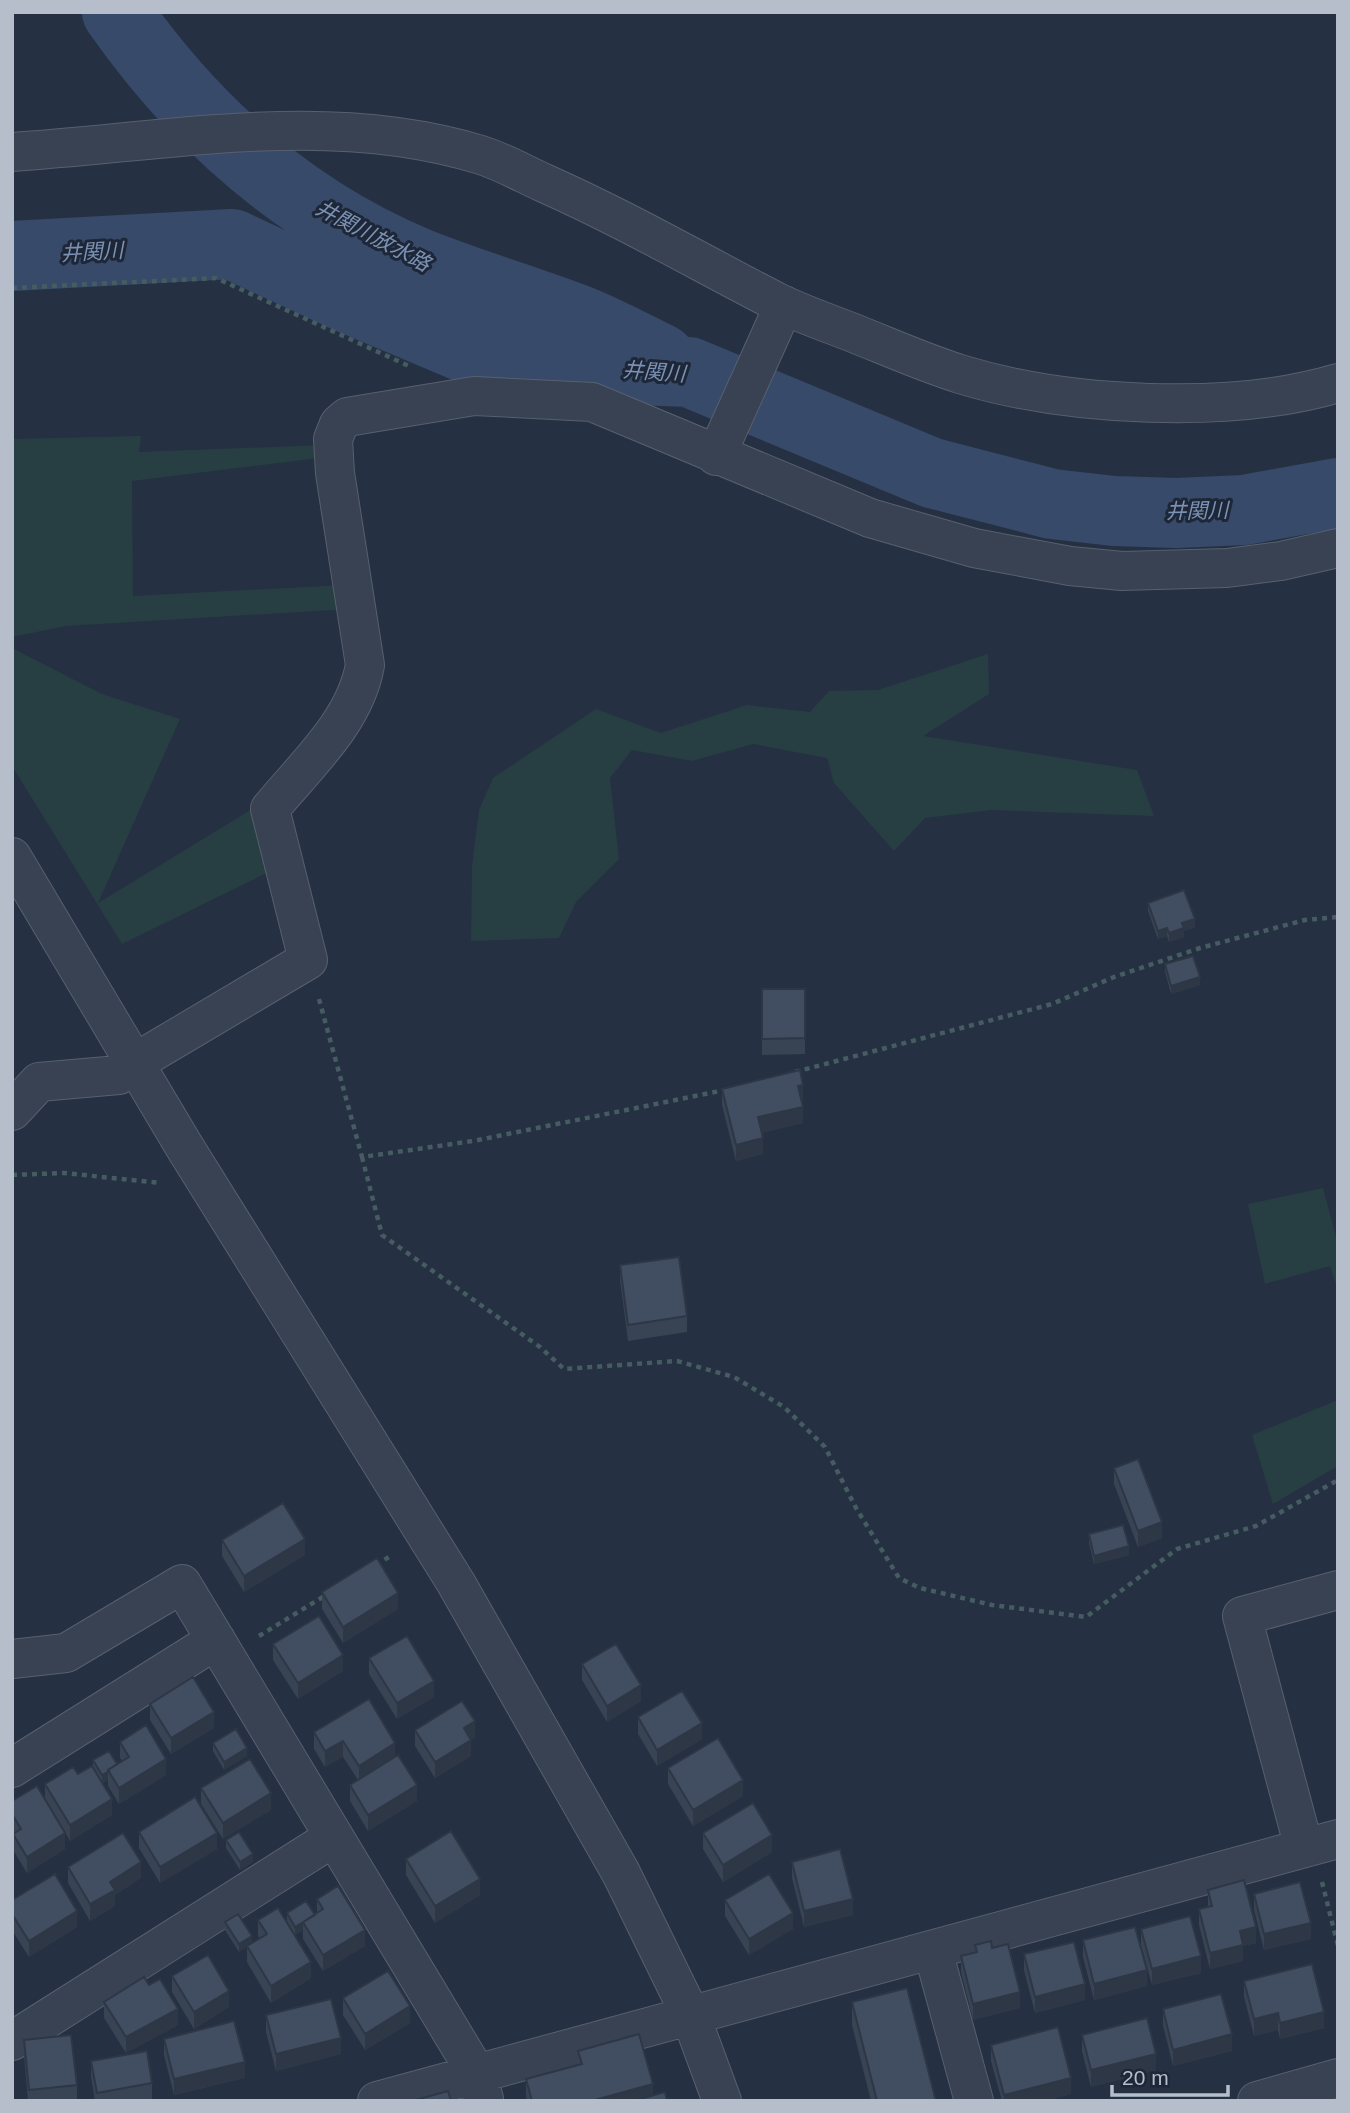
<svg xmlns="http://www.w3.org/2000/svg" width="1350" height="2113" font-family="Arial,'Noto Sans JP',sans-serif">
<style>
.green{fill:#273f43}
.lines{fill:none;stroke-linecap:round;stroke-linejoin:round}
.river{stroke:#384a6a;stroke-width:70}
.minor-casing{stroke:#57606f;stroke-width:40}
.path{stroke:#455c60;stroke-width:4.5;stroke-dasharray:5 5;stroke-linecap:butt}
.minor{stroke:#394252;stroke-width:38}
.wall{fill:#384354}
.shaded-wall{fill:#2e3745}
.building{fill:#414e62;stroke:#2e3745;stroke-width:2}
.labels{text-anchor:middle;stroke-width:6;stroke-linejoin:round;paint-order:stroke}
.water-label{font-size:21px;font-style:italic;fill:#7c92b4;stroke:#1e2737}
</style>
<rect width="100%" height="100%" fill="#253042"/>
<path class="green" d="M141,436L139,452L325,445L326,457L132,481L133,596L345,585L349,609L66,626L12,637V439Z
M12,648L102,694L180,719L98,903L254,808L271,871L122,944L12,766Z
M988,654L989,694L923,736L1137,770L1154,816L991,810L925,818L894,851L834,783L827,758L753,744L692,761L632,750L610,778L619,859L576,902L559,938L471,941L472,866L479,810L493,778L596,709L661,733L747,705L810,712L829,691L878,690Z
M1323,1188L1338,1244V1290L1330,1266L1265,1284L1248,1204Z
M1338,1400V1466L1273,1504L1252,1435Z"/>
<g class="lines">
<path class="river" d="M117,12C194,122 294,211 419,263C472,284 526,300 579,320C607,331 634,346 661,359
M12,256L232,244L346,297L507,365L689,372L932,473L1052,504L1114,511L1176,513L1244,510L1338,493"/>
<defs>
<path id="minor" d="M12,152C168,142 328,108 481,155C503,162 524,174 544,183C625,219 701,263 779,303C804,315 831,324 856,334C891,348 925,363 960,374C1067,407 1231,415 1338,383
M716,456L784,305
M12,857L184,1146L456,1583L621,1873L690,2014L722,2101
M12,1111L39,1082L119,1075L136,1062L308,960L270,809C306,765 355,722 365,665L335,473L333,439L339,424L347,417L474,396L592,402L870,518L974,548L1070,566L1122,571L1227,568L1281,561L1338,548
M12,1659L66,1653L182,1584L478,2076L484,2099
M12,1768L216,1640
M1304,1848L1242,1616L1338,1590
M933,1951L974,2101
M12,2041L334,1837
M377,2101L1338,1839
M1257,2101L1338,2078"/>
</defs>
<use href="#minor" class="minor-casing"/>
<path class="path" d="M12,288L216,278L409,366
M319,999L362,1157L473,1141L725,1090
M795,1072L1052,1004L1114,977L1200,948L1305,920L1338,917
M362,1157L382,1235L540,1347L564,1369L677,1361L734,1377L784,1407L825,1447L856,1508L899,1578L920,1588L992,1605L1086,1617L1177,1549L1256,1526L1338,1480
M12,1175L64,1173L161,1183
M376,1565L392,1555
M259,1636L326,1595
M1322,1882L1338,1946"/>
<use href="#minor" class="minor"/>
</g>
<path class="wall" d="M1148,903L1195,927L1184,931V937L1169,942L1167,936L1158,939L1148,911Z
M1165,964L1200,985L1171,994L1165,972Z
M762,989H805V1054L762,1055Z
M722,1089L803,1101H802L803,1123L761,1133L763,1154L736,1161L722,1105Z
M620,1265L687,1316V1332L628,1341L620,1281Z
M1114,1468L1162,1538L1138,1547L1114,1484Z
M1089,1534L1129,1555L1094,1564L1089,1543Z
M222,1540L305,1555L244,1592L222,1556Z
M322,1592L398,1609L343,1643L322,1609Z
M273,1644L343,1671L298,1699L273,1660Z
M369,1658L434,1697L397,1719L369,1674Z
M582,1664L641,1701L607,1722L582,1680Z
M150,1704L214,1728L171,1754L150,1720Z
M638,1717L702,1739L657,1766L638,1734Z
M415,1730L475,1737L471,1740V1756L435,1778L415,1746Z
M314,1732L395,1757L417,1801L368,1831L350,1801V1785L358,1780L343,1757L325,1767L314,1749Z
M120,1742L166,1775L119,1804L108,1786V1780L102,1783L112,1815L70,1841L62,1827L65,1849L27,1873L13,1850V1834L14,1833L12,1830V1801L45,1800V1784L78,1774L93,1768V1760L117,1764L122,1761L120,1758Z
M213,1743L247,1756L224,1770L213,1751Z
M668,1768L743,1796L693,1826L668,1784Z
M201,1788L271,1810L223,1839L201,1804Z
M139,1832L217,1849L160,1883L139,1848Z
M703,1833L772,1852L723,1882L703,1849Z
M226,1840L253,1862L240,1870L226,1848Z
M406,1859L480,1895L435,1923L406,1875Z
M792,1862L853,1915L804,1927L792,1878Z
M68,1867L141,1878L115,1895V1906L90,1921L68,1883Z
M1208,1890L1256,1943L1243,1946V1961L1210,1969L1199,1925V1909L1208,1907Z
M1254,1894L1311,1939L1264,1950L1254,1910Z
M317,1899L365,1946L323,1971L303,1939V1930L295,1935L287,1921V1913L315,1915L317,1913Z
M725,1900L793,1929L749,1955L725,1916Z
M12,1914L77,1927L29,1957L12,1930Z
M258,1920L311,1978L271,2003L247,1962V1947L239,1952L225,1930V1922L252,1944L260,1939L258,1936Z
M1141,1929L1201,1973L1152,1985L1141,1945Z
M1083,1940L1147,1986L1094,2000L1083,1957Z
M975,1945L992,1948L1020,2008L973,2020L961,1972V1956L975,1952Z
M1024,1954L1085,2000L1035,2013L1024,1970Z
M172,1976L229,2007L194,2029L172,1992Z
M1244,1981L1324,2028L1280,2039L1278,2030L1254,2036L1244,1997Z
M149,1985L178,2025L126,2053L104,2018V2002Z
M343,1998L410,2023L365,2050L343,2015Z
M852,2002L936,2101H871L852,2025Z
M1163,2009L1232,2051L1173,2066L1163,2025Z
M266,2015L341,2054L276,2071L266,2032Z
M1082,2035L1156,2070L1091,2087L1082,2051Z
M164,2039L245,2078L174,2095L164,2055Z
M24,2040L77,2085V2101H28L24,2056Z
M991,2045L1071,2094L1047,2101H1002L991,2061Z
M578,2051L653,2096L667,2101H527L526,2095V2079L578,2065Z
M91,2061L152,2083V2099L141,2101H95L91,2077Z"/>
<path class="shaded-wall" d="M1195,919V927L1184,931V937L1169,942V933L1182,923Z
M1167,928V936L1158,939V931Z
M1200,977V985L1171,994V986Z
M803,1085V1101L798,1102V1086Z
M803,1107V1123L758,1134V1117Z
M763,1138V1154L736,1161V1145Z
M1162,1522V1538L1138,1547V1531Z
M305,1539V1555L244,1592V1576Z
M1129,1546V1555L1094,1564V1556Z
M398,1593V1609L343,1643V1627Z
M343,1655V1671L298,1699V1683Z
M434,1681V1697L397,1719V1703Z
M641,1685V1701L607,1722V1706Z
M214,1712V1728L171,1754V1738Z
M475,1721V1737L464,1744V1728Z
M702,1723V1739L657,1766V1750Z
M471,1740V1756L435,1778V1762Z
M343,1741V1757L325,1767V1751Z
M395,1743V1760L359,1782V1766Z
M247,1748V1756L224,1770V1762Z
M166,1759V1775L119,1804V1788Z
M108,1772V1780L102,1783V1775Z
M743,1780V1796L693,1826V1810Z
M417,1785V1801L368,1831V1815Z
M271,1793V1810L223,1839V1823Z
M112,1799V1815L70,1841V1825Z
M65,1833V1849L27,1873V1857Z
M217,1833V1849L160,1883V1867Z
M772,1835V1852L723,1882V1865Z
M253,1854V1862L240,1870V1862Z
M141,1862V1878L115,1895V1906L90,1921V1904L110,1882Z
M480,1879V1895L435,1923V1906Z
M853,1899V1915L804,1927V1911Z
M77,1911V1927L29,1957V1941Z
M793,1913V1929L749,1955V1939Z
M315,1915L303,1922V1930L295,1935V1927Z
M1311,1923V1939L1264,1950V1934Z
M1256,1927V1943L1243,1946V1961L1210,1969V1953L1240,1931Z
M365,1930V1946L323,1971V1955Z
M252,1936V1945L239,1952V1944Z
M1201,1956V1973L1152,1985V1969Z
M311,1962V1978L271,2003V1986Z
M1147,1970V1986L1094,2000V1984Z
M1085,1984V2000L1035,2013V1997Z
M229,1991V2007L194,2029V2012Z
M1020,1992V2008L973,2020V2004Z
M410,2006V2023L365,2050V2034Z
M178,2009V2025L126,2053V2037Z
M1324,2012V2028L1280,2039V2023Z
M1278,2013V2030L1254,2036V2019Z
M1232,2034V2051L1173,2066V2050Z
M341,2038V2054L276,2071V2054Z
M1156,2054V2070L1091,2087V2070Z
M245,2062V2078L174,2095V2079Z
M1071,2078V2094L1047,2101H1004V2095Z
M653,2084V2100L650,2101H591Z"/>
<path class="building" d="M1184,890L1195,919L1182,923L1184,928L1169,933L1167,928L1158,931L1148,903Z
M1193,956L1200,977L1171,986L1165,964Z
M762,989H805V1038L762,1039Z
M800,1070L803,1085L798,1086L803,1107L758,1117L763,1138L736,1145L722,1089Z
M679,1257L687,1316L628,1325L620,1265Z
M1138,1459L1162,1522L1138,1531L1114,1468Z
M283,1503L305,1539L244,1576L222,1540Z
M1123,1525L1129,1546L1094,1556L1089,1534Z
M377,1558L398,1593L343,1627L322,1592Z
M319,1616L343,1655L298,1683L273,1644Z
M407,1636L434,1681L397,1703L369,1658Z
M616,1644L641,1685L607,1706L582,1664Z
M193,1677L214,1712L171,1738L150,1704Z
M682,1691L702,1723L657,1750L638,1717Z
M369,1699L395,1743L359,1766L343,1741L325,1751L314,1732Z
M462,1701L475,1721L464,1728L471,1740L435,1762L415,1730Z
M146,1725L166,1759L119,1788L108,1770L129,1757L120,1742Z
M236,1729L247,1748L224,1762L213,1743Z
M718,1738L743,1780L693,1810L668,1768Z
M109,1751L117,1764L108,1770L109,1771L102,1775L93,1760Z
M398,1755L417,1785L368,1815L350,1785Z
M250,1759L271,1793L223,1823L201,1788Z
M92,1766L112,1799L70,1825L45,1784L73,1767L78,1774Z
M37,1786L65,1833L27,1857L13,1834L21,1829L12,1814V1801Z
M195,1797L217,1833L160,1867L139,1832Z
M753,1803L772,1835L723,1865L703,1833Z
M451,1831L480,1879L435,1906L406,1859Z
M239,1832L253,1854L240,1862L226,1840Z
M123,1833L141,1862L110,1882L115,1890L90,1904L68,1867Z
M840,1849L853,1899L804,1911L792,1862Z
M55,1874L77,1911L29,1941L12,1914V1900Z
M769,1874L793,1913L749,1939L725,1900Z
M1244,1880L1256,1927L1240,1931L1243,1945L1210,1953L1199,1909L1212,1906L1208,1890Z
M1300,1882L1311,1923L1264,1934L1254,1894Z
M338,1886L365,1930L323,1955L303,1922L323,1909L317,1899Z
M306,1901L315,1915L295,1927L287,1913Z
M278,1908L311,1962L271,1986L247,1946L267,1934L258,1920Z
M238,1914L252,1936L239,1944L225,1922Z
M1190,1916L1201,1956L1152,1969L1141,1929Z
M1135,1927L1147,1970L1094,1984L1083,1940Z
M991,1941L992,1948L1008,1944L1020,1992L973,2004L961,1956L977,1952L975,1945Z
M1074,1942L1085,1984L1035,1997L1024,1954Z
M208,1955L229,1991L194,2012L172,1976Z
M1312,1964L1324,2012L1280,2023L1278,2013L1254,2019L1244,1981Z
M388,1971L410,2006L365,2034L343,1998Z
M144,1977L149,1985L160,1979L178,2009L126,2037L104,2002Z
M907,1988L936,2101H877L852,2002Z
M1221,1994L1232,2034L1173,2050L1163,2009Z
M331,1999L341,2038L276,2054L266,2015Z
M1147,2018L1156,2054L1091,2070L1082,2035Z
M234,2021L245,2062L174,2079L164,2039Z
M1058,2027L1071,2078L1004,2095L991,2045Z
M639,2034L653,2084L591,2101H532L526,2079L582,2064L578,2051Z
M71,2035L77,2085L29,2090L24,2040Z
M147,2051L152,2083L97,2093L91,2061Z
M448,2091L451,2101H412Z
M665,2092L667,2101H634Z"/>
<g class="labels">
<g class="water-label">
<text transform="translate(373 236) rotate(28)" y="7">井関川放水路</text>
<text transform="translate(92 252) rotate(-3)" y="7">井関川</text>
<text transform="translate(654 372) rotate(4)" y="7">井関川</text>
<text transform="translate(1197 511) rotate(-1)" y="7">井関川</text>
</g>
</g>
<rect width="1350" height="2113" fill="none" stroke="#b6becc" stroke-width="28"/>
<path d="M1112 2085v10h116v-10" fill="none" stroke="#b6becc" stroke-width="3.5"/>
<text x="1122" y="2085" font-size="21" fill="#b6becc" stroke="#1e2737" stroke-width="5" paint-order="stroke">20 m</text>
</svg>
